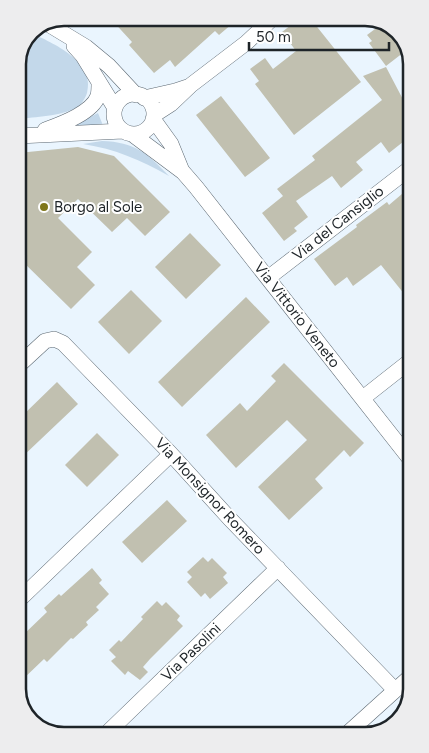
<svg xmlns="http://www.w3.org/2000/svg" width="429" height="753" font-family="Figtree,sans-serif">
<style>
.green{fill:#c3d8ea}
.building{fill:#c1c0b0}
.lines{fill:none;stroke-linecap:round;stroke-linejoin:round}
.minor-casing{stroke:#5d6973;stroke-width:16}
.minor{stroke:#fff;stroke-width:15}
.poi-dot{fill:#7f761a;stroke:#fff;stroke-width:2}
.labels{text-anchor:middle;stroke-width:4;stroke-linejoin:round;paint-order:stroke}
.poi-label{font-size:15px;fill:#1e2428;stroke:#fff;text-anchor:start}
.street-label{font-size:15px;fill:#1e2428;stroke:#fff}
.rim{fill:none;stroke:#1e2428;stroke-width:2.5}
</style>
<rect width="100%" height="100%" fill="#eaf5fe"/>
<path class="green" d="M31,33C53,43 96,62 87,93C85,99 81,105 76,108C61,116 35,117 18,119C18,90 18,60 31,33Z
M98,113L104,128L65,130Z
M102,141C135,142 147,153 169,176C141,160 115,149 83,144Z"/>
<path class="building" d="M110,18H239L219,35L215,31L175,67L170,60L154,73L129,45L132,42Z
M300,18H310L361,82L294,135L255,84L259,81L250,69L265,58L273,69L296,51L282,32Z
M383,23L393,27L408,46V49L386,66L369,43L372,41L367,35Z
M386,67L408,109V138L389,153L381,142L356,162L363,170L341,188L332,176L296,201L308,217L294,228L297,231L284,241L262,213L283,196L277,189L315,160L312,156L382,100L363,76Z
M221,96L270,158L245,177L196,115Z
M78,147L114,156L170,212L145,236L127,218L112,232L78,199L58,218L92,252L77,267L95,285L71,309L19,258L18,153Z
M409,188V300L381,265L353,286L347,277L335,286L314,259L357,227L356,225L387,202L389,205Z
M190,233L221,265L186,299L155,267Z
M131,290L162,321L129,354L98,322Z
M246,297L270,322L182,407L158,382Z
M284,363L364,443L350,457L344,450L315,479L323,488L289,520L258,487L307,440L287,420L236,468L206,435L240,403L247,411L276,381L271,376Z
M57,382L78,404L20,459V418Z
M97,433L119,455L87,487L65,465Z
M167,500L187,521L142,563L122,542Z
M203,557L208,562L212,558L227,573L223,577L228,583L210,599L205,593L201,597L187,582L192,577L187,572Z
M92,568L102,580L99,583L109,594L96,607L99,610L86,622L88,625L73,639L71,638L47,662L44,659L21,681V637L47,612L44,608L59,594L61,596Z
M157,601L162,606L166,602L180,616L177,620L183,626L150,659L143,667L148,672L140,680L128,671L125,675L111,661L116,657L109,650L119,640L121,642L143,619L141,617Z"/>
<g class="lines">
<defs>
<path id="minor" d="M48,24L86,47L109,66L136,95
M74,46L83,56L115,108
M114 114a20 20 0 1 1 40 0a20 20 0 1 1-40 0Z
M144,98L175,91L187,87
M154,115L171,104L191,85L246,43L273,18
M153,119L171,144L182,171
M45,130C61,124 92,113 98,96C99,92 99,88 99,84
M132,134L183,172L196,187L410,459
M18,136L123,131
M268,278L409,169
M19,365L45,341L54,339L63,343L171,454L229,518L395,690
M363,398L410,361
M21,598L171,454
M349,732L411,676
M105,735L278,568"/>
</defs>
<use href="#minor" class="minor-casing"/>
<use href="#minor" class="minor"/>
</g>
<circle class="poi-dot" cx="44" cy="207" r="5"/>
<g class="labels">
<g class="poi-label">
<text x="54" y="212">Borgo al Sole</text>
</g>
<g class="street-label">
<text transform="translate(338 223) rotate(-38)" y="5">Via del Cansiglio</text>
<text transform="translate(297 315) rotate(52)" y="5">Via Vittorio Veneto</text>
<text transform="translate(210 496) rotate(47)" y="5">Via Monsignor Romero</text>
<text transform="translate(191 652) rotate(-44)" y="5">Via Pasolini</text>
</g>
</g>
<path d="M0 0H429V753H0ZM64 26H365A38 38 0 0 1 403 64V689A38 38 0 0 1 365 727H64A38 38 0 0 1 26 689V64A38 38 0 0 1 64 26Z" fill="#ededee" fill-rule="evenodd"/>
<path class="rim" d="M64 26H365A38 38 0 0 1 403 64V689A38 38 0 0 1 365 727H64A38 38 0 0 1 26 689V64A38 38 0 0 1 64 26Z"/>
<path d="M249 42v8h140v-8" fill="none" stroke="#1e2428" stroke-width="2.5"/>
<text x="256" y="42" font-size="15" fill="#1e2428" stroke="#ffffff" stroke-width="4" paint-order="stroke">50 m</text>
</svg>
